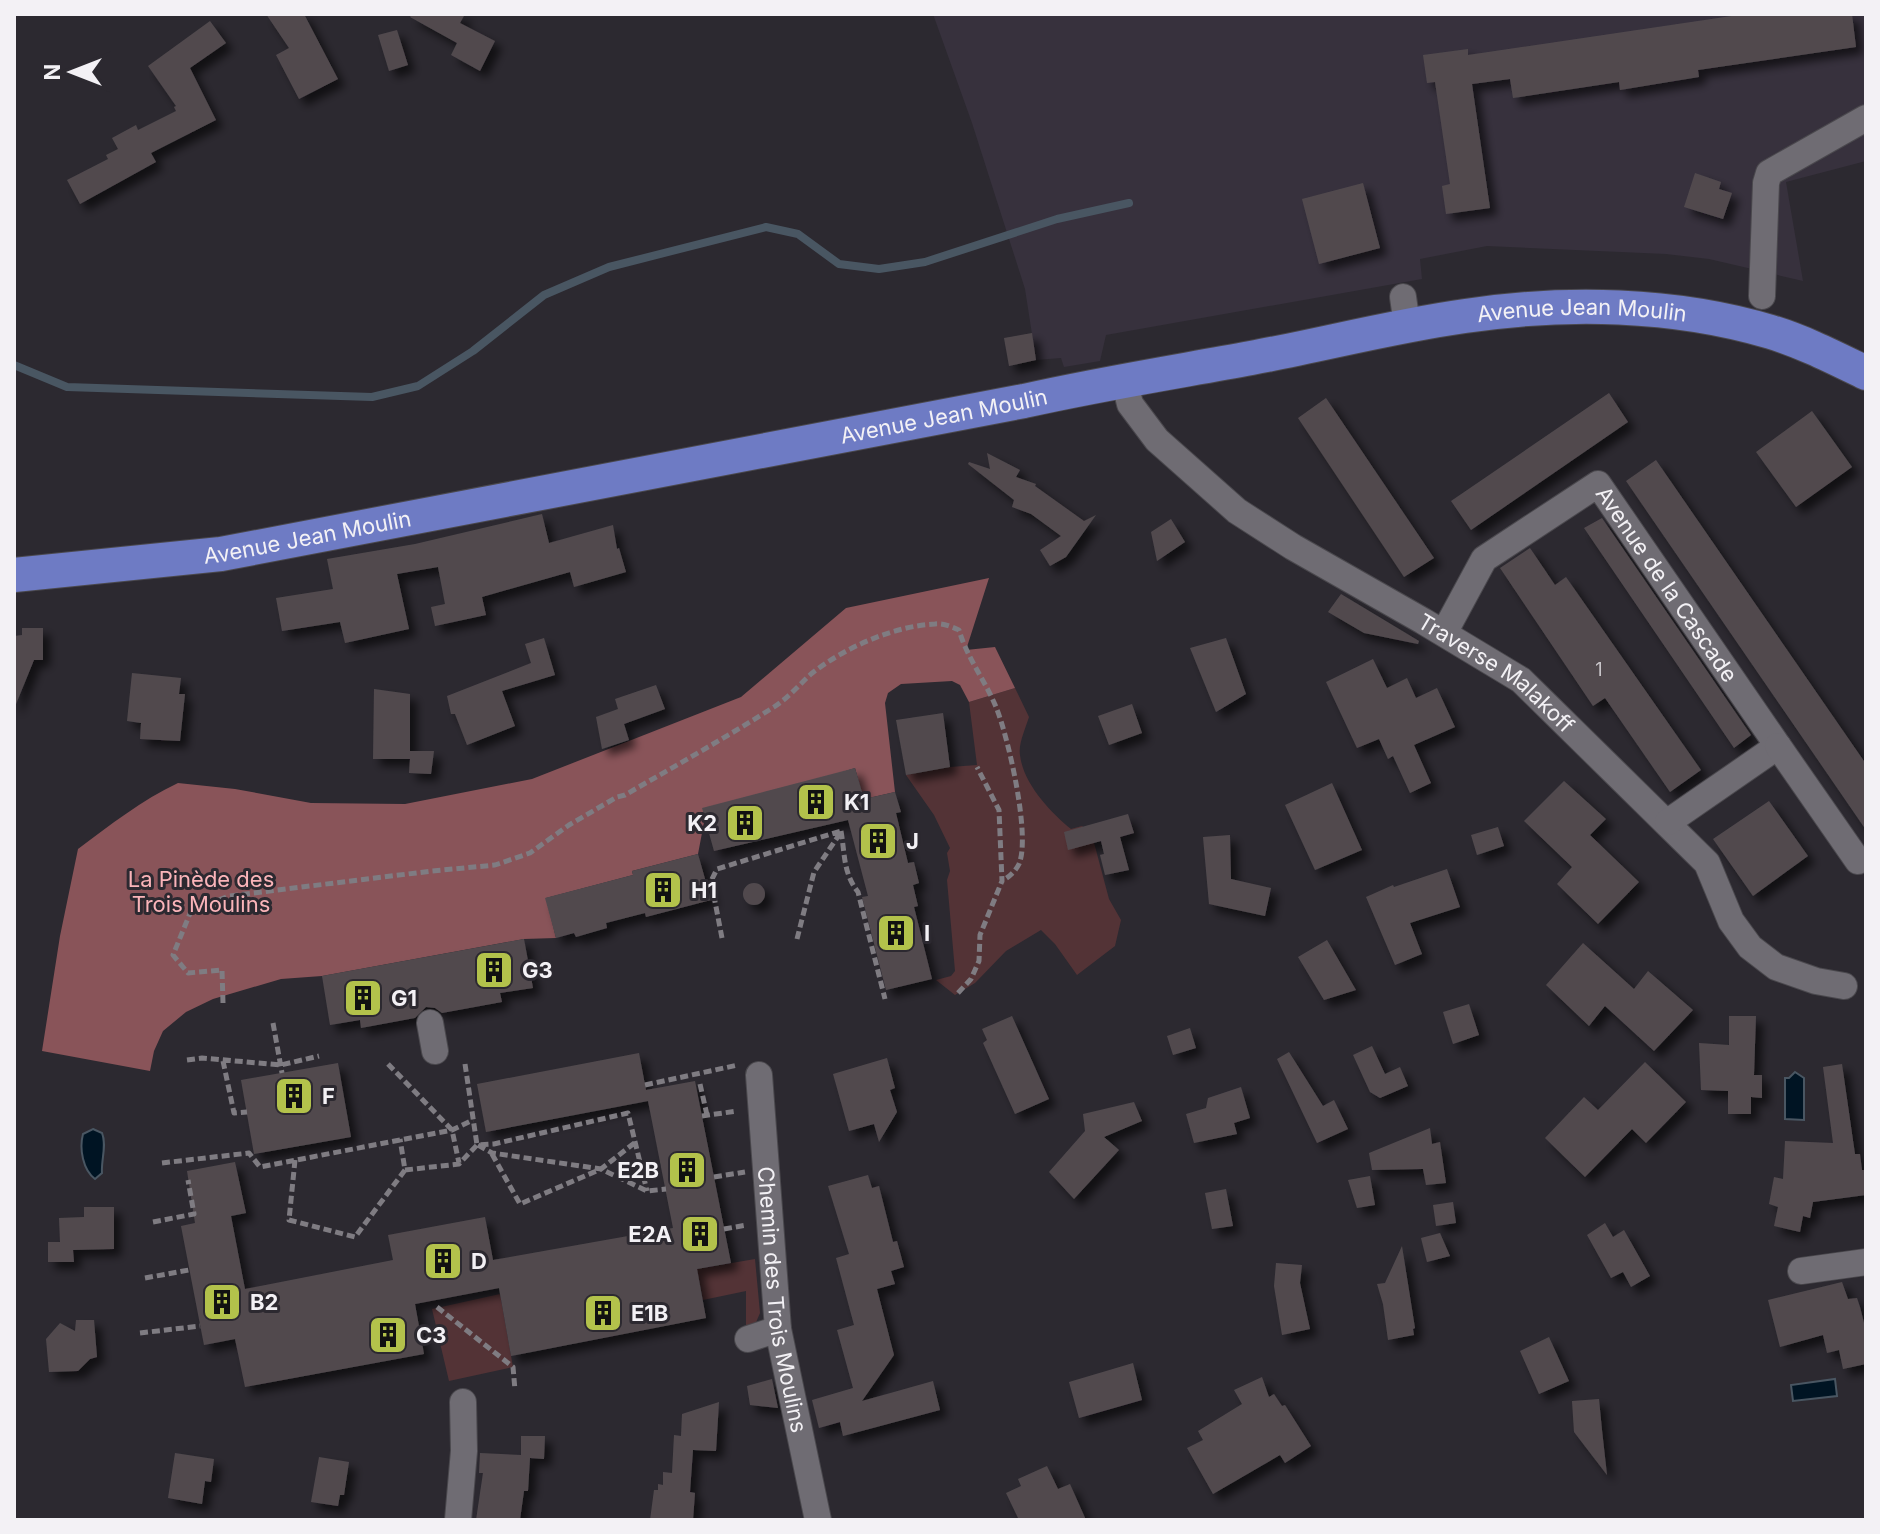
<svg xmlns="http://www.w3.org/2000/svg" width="1880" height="1534" font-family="Inter,sans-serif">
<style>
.built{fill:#37313d}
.green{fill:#533336}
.forest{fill:#895459}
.water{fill:#001423;stroke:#495662;stroke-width:2}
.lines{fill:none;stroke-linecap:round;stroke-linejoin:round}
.stream{stroke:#495662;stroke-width:8}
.building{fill:#514a4e;filter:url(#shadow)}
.minor-casing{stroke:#4a484d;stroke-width:28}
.major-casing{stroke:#4a484d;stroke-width:36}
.path{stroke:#7f7c82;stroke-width:5;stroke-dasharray:8 4;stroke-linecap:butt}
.minor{stroke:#6f6c73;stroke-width:26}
.major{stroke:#6e7bc4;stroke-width:34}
.labels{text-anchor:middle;stroke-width:6;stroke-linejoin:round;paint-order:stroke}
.number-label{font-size:18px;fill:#cac7cb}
.street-label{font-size:22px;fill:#f3f1f5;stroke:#2c2930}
.poi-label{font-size:22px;font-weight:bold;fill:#f3f1f5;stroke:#2c2930;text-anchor:start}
.park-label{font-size:22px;fill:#fab4b9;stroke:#2c2930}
</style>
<defs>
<filter id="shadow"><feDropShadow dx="7" dy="7" stdDeviation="4" flood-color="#0009"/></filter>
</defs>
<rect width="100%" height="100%" fill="#2c2930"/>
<path class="built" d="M933,14H1866V161L1786,182L1803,281L1709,259L1666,254L1487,246L1420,259L1422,279L1106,335L1100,361L1064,367L1061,358L1036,360L1025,289L972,123Z"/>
<path class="green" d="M1015,688L1029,717C1026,727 1018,744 1020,755C1023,783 1050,812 1071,829L1082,826L1092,835L1109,899L1121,920L1115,946L1077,975L1055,944L1041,930L1006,951L975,983L955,995L936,980L951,976L955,971L947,880L950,871L947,853L950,848L934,815L906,775L950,767L977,765L969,702Z
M755,1259L760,1313L754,1327L746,1328V1291L703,1300L697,1269Z
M500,1294L513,1367L449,1381L432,1309Z"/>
<path class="forest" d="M989,578L966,650L995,647L1015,688L969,702L960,685L952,681L901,684L888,693L885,703L895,792L864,799L855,768L705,817L698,854L632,871L633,875L546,898L556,938L524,939L322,976L281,979L213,999L186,1012L163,1031L154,1051L150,1071L42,1051L60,936L78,849C110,825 142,800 178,783L235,789L311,803L405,804L532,779L741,697L846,608Z"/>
<path class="water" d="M1795,1072L1804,1078V1120L1785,1119V1078H1789Z
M93,1129L102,1133C107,1145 101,1160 102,1173L95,1179C83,1170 79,1149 83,1134Z
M1835,1379L1837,1396L1793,1401L1791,1385Z"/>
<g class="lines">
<path class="stream" d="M14,365L67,387L372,397L418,386L473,351L544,295L609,267L766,227L798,234L839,264L879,269L925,262L1057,219L1129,203"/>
</g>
<path class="building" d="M266,14H304L338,79L299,99L276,55L289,48Z
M412,14H465L460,23L495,41L480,71L451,55L457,43L410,17Z
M1745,14H1852L1856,47L1698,70L1699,77L1620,90L1619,82L1513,98L1510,79L1472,84L1490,208L1446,214L1442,186L1450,184L1435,82L1427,83L1423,55L1468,49V55Z
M210,21L226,43L190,68L216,120L151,153L156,162L80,204L67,180L108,159L106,155L118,149L112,138L136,125L138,130L176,111L174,107L176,106L148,66Z
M397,30L408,65L389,71L378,35Z
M1695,173L1721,182L1719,189L1732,193L1723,219L1684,207Z
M1363,183L1380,248L1319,264L1302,199Z
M1032,333L1036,360L1009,366L1004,338Z
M1609,393L1628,422L1471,530L1451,501Z
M1326,398L1434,558L1404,577L1298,418Z
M1812,411L1852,467L1796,507L1756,452Z
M987,453L1020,470L1016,477L1036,484L1035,486L1084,521L1096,515L1066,557L1050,566L1040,550L1061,536L1031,514L1012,507L1014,500L968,464L969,462L990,469Z
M1656,460L1866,764V830L1626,481Z
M542,514L549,543L613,525L617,549L619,548L626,572L574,587L570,572L482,597L486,615L435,626L431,607L445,604L438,567L397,574L409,629L345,643L340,622L282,631L276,598L333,589L327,559L415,544Z
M1602,518L1751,735L1734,748L1584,528Z
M1171,519L1185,542L1157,561L1151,532Z
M1530,548L1555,585L1566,577L1701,770L1670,792L1605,698L1593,706L1500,568Z
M1341,594L1419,641L1418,644L1364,633L1328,612Z
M22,628H43V660H34L14,709V636L22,635Z
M544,638L555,675L502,691L515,726L467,745L455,714H451L447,696L531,663L525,644Z
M1226,638L1246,694L1216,712L1190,648Z
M1373,659L1387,688L1407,678L1416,698L1437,688L1455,727L1414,745L1431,783L1410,793L1393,756L1388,759L1379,739L1357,748L1326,682Z
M132,673L181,678L179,694H185L180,741L140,739L141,723L127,721Z
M656,685L665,709L624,724L629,740L602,749L596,717L618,709L615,699Z
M374,689L410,694V751H434L431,774L409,773L410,759H373Z
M1132,704L1142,733L1109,745L1098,716Z
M943,713L950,767L906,775L896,720Z
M855,768L864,799L895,792L901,812L896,813L908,863L914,862L919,883L913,885L918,906L914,907L932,979L886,990L862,897L868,896L848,820L714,851L702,808Z
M1564,781L1606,819L1590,835L1639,882L1598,924L1557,884L1572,867L1524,821Z
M1332,783L1362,850L1315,870L1285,805Z
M1769,801L1808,856L1753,896L1713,839Z
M1128,814L1134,833L1120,837L1129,870L1105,875L1100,855L1104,854L1101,841L1068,850L1064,832Z
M1498,827L1504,846L1477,855L1471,835Z
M1230,835L1231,879L1271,888L1265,916L1209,904L1203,837Z
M698,854L711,900L646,917L645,913L606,923L607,928L576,937L574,933L556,938L545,898L633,875L632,871Z
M1447,869L1460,907L1410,923L1422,954L1395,965L1366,897L1393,885L1394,887Z
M743 894a11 11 0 1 1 22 0a11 11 0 1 1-22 0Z
M524,939L533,988L500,993L502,1002L442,1013L435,1008L426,1007L415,1018L361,1028L360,1020L330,1025L322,976Z
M1327,940L1356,990L1324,1000L1298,957Z
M1583,943L1634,989L1648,971L1693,1010L1654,1051L1605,1006L1589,1026L1546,985Z
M1469,1004L1479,1035L1453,1044L1443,1012Z
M1012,1016L1049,1099L1015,1114L983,1043L987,1040L982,1029Z
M1729,1016H1756L1754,1075H1762V1098L1751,1097V1114H1728V1091L1701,1090L1699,1043L1729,1045Z
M1190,1028L1196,1048L1173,1055L1167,1036Z
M1372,1046L1385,1074L1400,1067L1408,1086L1380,1098L1370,1092L1353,1055Z
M1289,1052L1323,1106L1334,1100L1348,1129L1317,1143L1277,1059Z
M639,1053L646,1090L695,1081L731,1263L697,1269L706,1318L511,1356L499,1288L415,1304L424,1354L245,1387L235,1339L204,1345L181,1226L195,1223L187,1171L235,1162L246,1213L231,1216L245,1289L393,1260L388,1235L485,1217L493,1260L673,1228L648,1101L486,1132L477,1084Z
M887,1058L895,1088L890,1090L897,1112L879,1142L874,1124L849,1131L833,1074Z
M1645,1062L1686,1102L1646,1143L1632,1129L1585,1177L1545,1138L1584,1097L1598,1110Z
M338,1063L351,1137L254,1154L241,1080Z
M1842,1064L1855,1154H1860L1862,1170H1866V1195L1813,1202L1810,1218L1803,1216L1800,1232L1774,1226L1778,1207L1769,1204L1774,1177L1783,1179L1785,1141L1833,1143L1823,1067Z
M1241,1087L1250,1118L1234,1123L1237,1134L1194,1143L1186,1114L1206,1108L1208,1098Z
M1134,1102L1142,1121L1104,1137L1119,1150L1074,1199L1049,1172L1085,1131L1083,1114Z
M1430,1128L1432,1144L1440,1142L1446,1183L1426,1185L1423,1169L1372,1170L1369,1153Z
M868,1175L872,1188L879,1186L893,1242L897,1241L904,1267L891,1271L895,1284L877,1289L894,1355L862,1401L933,1381L940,1410L843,1436L840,1422L819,1428L812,1400L853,1388L837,1330L854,1325L836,1258L849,1254L828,1186Z
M1370,1176L1375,1205L1357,1208L1348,1180Z
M1226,1189L1233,1226L1212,1229L1205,1193Z
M1453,1202L1456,1223L1436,1226L1433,1205Z
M84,1207H114V1249L73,1250L74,1262H48V1242H60L59,1218L84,1217Z
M1605,1223L1613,1237L1624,1230L1650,1276L1631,1287L1623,1272L1611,1278L1587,1235Z
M1440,1233L1450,1256L1427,1262L1421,1238Z
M1402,1246L1415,1328L1413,1329L1414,1335L1388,1340L1383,1304L1377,1284L1385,1283Z
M1276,1263L1302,1265L1300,1283L1310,1329L1282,1335L1274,1286Z
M1842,1282L1848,1299L1857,1298L1860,1307L1866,1331V1364L1843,1369L1839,1350L1827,1353L1823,1335L1780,1347L1768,1300Z
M76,1320H94L97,1357L90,1359L78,1371L49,1372L46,1339L60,1323L75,1331Z
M1549,1337L1569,1381L1539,1394L1520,1351Z
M1133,1363L1142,1400L1079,1418L1069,1382Z
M1262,1377L1269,1397L1274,1394L1282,1406L1285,1405L1311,1446L1285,1463L1280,1455L1213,1494L1187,1448L1203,1440L1198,1431L1242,1404L1234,1390Z
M772,1379L778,1408L750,1405L747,1386Z
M1599,1399L1602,1430L1607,1475L1574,1432L1572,1401Z
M719,1402L716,1451L693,1450L690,1492L695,1493L693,1520H650L654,1490H658V1484L663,1485V1472L672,1473L674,1435L681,1436L682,1414Z
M521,1436H545L544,1459L530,1458L528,1491H524L520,1520H476L483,1473H479L480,1453L521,1455Z
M175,1453L214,1459L211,1482L205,1481L202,1504L168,1498Z
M319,1457L349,1462L344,1495H340L338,1506L311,1502Z
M1047,1466L1058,1489L1070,1484L1086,1520H1019L1006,1493L1021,1486L1018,1479Z"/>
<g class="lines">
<defs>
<g id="minor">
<path d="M1762,296L1766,183L1769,173L1866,118"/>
<path d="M1403,297L1407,325"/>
<path id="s1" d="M1124,379L1130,404L1157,440L1237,511L1293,547L1423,621L1521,680L1707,863L1731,921L1750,947L1776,967L1816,981L1844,986"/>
<path id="s2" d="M1444,633L1484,559L1598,484L1778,746L1668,822"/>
<path d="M1778,746L1858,861"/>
<path d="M430,1023L435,1051"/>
<path id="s3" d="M759,1075L778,1329L818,1520"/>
<path d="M1801,1271L1866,1262"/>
<path d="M748,1339L778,1329"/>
<path d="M458,1520L464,1451L463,1402"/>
</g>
<g id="major">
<path id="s4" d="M14,575L221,554L1024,401C1099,384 1175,372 1251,358C1322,345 1393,326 1465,316C1565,301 1674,303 1771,332C1804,342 1835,358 1866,373"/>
</g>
</defs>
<use href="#minor" class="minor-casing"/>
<use href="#major" class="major-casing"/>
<path class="path" d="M841,831C845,854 843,873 858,892L885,999
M722,938L711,881L717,869L841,831
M797,939L814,872L841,832
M958,993L971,979L979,961L980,935L1002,881L999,810L977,767
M223,1003L222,970L188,973L173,955L191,911L229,896L432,871L495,865L530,853L569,825L617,797L625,795C675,766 725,738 774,707C788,698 799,685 811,674C844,648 893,626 935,624C943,623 952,627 959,630C967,658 985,680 996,707C1008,736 1031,836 1019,864C1015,872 1009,877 1002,881
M273,1023L282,1073
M187,1060L202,1058L281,1065L319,1056
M223,1061L234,1113L247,1112
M388,1064L452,1130L459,1163
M465,1064L477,1145
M700,1084L707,1115
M645,1085L738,1065
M702,1116L737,1111
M478,1145L492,1153L601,1169L647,1191L666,1189
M492,1154L520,1204L601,1169L637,1141
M295,1160L289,1220L355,1237L405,1170L400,1139
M162,1163L249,1153L260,1167L452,1130L473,1120
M405,1170L459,1164L477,1145L494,1144L628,1113L647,1191
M714,1177L745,1172
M153,1222L194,1214L188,1180
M724,1229L747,1225
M145,1278L189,1270
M437,1307L513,1367L515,1390
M140,1333L200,1326"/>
<use href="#minor" class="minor"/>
<use href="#major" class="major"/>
</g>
<defs>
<symbol id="building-square" viewBox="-11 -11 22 22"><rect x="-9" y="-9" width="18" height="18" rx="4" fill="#b3c24b" stroke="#2c2930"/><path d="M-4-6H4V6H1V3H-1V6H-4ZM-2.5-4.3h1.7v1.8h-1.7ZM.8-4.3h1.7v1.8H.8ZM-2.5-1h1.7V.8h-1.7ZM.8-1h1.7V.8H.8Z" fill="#111"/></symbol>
</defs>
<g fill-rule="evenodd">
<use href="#building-square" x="794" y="780" width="44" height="44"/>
<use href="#building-square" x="723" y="801" width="44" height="44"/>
<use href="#building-square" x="856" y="819" width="44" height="44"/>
<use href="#building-square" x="641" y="868" width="44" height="44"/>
<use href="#building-square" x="874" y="911" width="44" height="44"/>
<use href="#building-square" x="472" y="948" width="44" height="44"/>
<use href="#building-square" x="341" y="976" width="44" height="44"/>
<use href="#building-square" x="272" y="1074" width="44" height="44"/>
<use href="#building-square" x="665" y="1148" width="44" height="44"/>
<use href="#building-square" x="678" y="1212" width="44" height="44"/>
<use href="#building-square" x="421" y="1239" width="44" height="44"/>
<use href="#building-square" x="200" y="1280" width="44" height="44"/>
<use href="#building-square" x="581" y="1291" width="44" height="44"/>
<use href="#building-square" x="366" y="1313" width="44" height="44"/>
</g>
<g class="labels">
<g class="number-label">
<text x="1599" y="676">1</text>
</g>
<g class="street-label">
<text dy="8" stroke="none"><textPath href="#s4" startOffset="1592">Avenue Jean Moulin</textPath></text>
<text dy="8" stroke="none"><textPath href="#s4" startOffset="944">Avenue Jean Moulin</textPath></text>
<text dy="8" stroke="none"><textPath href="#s4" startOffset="296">Avenue Jean Moulin</textPath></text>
<text dy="8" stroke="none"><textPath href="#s2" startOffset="342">Avenue de la Cascade</textPath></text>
<text dy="8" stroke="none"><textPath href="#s1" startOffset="484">Traverse Malakoff</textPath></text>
<text dy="8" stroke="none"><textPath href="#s3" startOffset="226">Chemin des Trois Moulins</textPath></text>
</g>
<g class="poi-label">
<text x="844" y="810">K1</text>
<text x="717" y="831" text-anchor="end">K2</text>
<text x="906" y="849">J</text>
<text x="691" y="898">H1</text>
<text x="924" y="941">I</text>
<text x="522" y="978">G3</text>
<text x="391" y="1006">G1</text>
<text x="322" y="1104">F</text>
<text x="659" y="1178" text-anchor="end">E2B</text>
<text x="672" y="1242" text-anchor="end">E2A</text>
<text x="471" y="1269">D</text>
<text x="250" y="1310">B2</text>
<text x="631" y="1321">E1B</text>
<text x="416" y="1343">C3</text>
</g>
<g class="park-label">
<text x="201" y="887">La Pinède des<tspan x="201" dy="25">Trois Moulins</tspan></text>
</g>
</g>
<rect width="1880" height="1534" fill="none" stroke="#f3f1f5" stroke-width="32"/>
<g transform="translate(72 72) rotate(270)" stroke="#2c2930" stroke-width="6" paint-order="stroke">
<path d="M0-6L14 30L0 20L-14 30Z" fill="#f3f1f5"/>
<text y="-12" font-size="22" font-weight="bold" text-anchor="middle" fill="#f3f1f5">N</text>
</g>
</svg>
